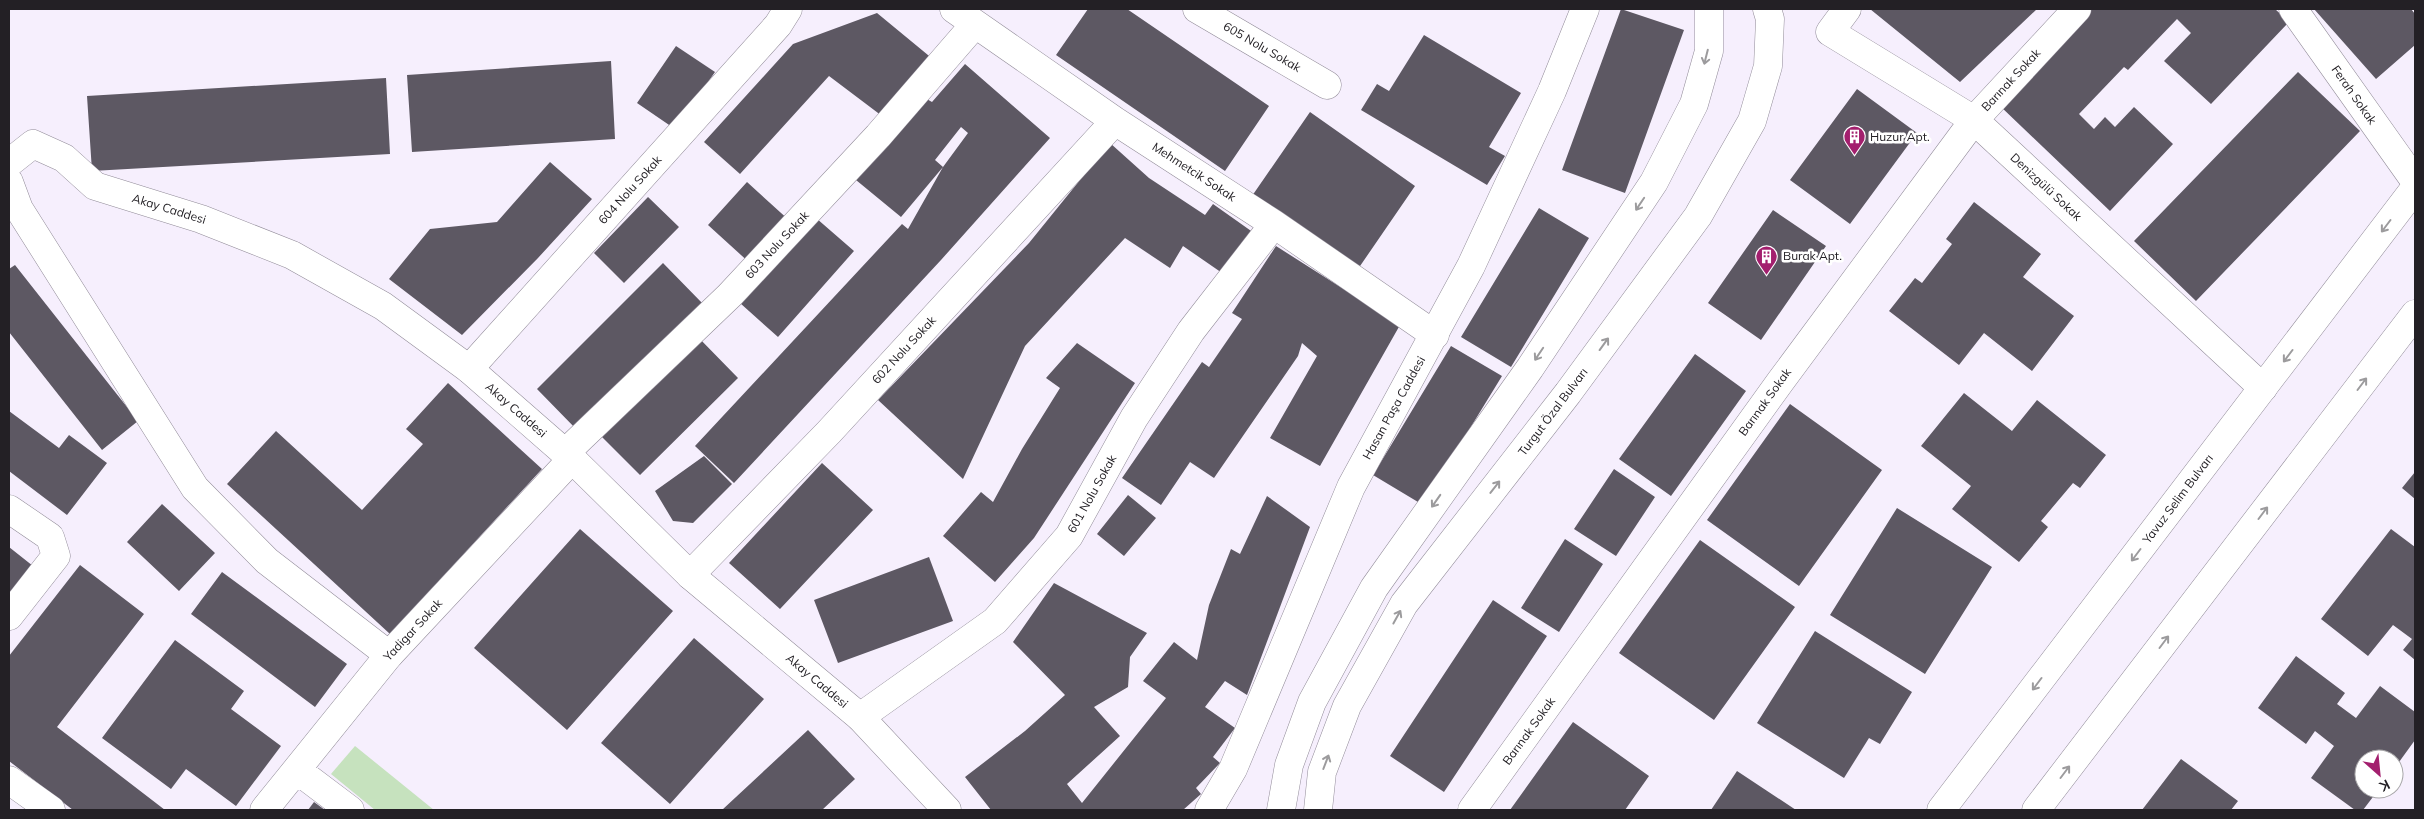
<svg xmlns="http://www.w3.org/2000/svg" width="2424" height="819" font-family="Mulish,sans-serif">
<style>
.green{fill:#c6e2be}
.building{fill:#5d5863}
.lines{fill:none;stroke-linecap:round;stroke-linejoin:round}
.minor-casing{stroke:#928c99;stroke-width:29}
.tertiary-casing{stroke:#928c99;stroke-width:29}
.secondary-casing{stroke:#928c99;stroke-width:29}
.minor{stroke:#fff;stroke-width:28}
.tertiary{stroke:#fff;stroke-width:28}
.secondary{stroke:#fff;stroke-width:28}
.oneway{stroke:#9c9b9d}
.labels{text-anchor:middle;stroke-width:5;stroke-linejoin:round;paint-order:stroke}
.street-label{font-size:12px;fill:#232025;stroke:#fff}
.poi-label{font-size:12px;fill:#232025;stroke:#fff;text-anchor:start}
</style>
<rect width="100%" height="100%" fill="#f6effd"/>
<path class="green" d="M355,746L434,810H375L331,774Z"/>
<path class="building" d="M1088,9H1127L1269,106L1225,171L1056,55Z
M1621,9L1684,30L1625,193L1562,170Z
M1870,9H2037L1960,82Z
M2091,9H2275L2289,22L2211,104L2164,61L2191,33L2177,19L2128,70L2124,67L2079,114L2094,129L2105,117L2115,127L2134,107L2173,144L2110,211L1999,105Z
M2314,9H2411L2415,14V45L2376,79Z
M877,13L934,60L886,119L829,76L740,174L704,142L793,44Z
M1424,35L1521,93L1489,147L1505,156L1487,185L1361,110L1377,84L1389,91Z
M676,46L715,72L675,129L637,103Z
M611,61L615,139L412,152L407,75Z
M965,64L1050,138L941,260L734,483L695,446L902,224L908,229L943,167L968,133L961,127L935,160L943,167L901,217L856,180L925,98L932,102Z
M2298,72L2360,131L2196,301L2134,241Z
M386,78L390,154L92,171L87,96Z
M1857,89L1917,133L1850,224L1790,180Z
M1310,112L1415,186L1358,269L1252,196Z
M1110,143L1149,178L1205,215L1213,204L1254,233L1225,275L1183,246L1170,268L1125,238L1025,346L963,479L878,400L1029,243Z
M550,162L592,199L538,258L462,335L389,279L430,229L497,222Z
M747,182L791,222L752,265L708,225Z
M648,197L679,227L624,283L594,253Z
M1974,202L2041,254L2023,277L2074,316L2032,371L1984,333L1959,365L1889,311L1915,278L1922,283L1952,244L1946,239Z
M1539,208L1589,238L1511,367L1461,337Z
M1773,210L1826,246L1761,340L1708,303Z
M816,218L854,251L778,337L740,303Z
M1276,246L1400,325L1320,466L1270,438L1317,356L1302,343L1298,356L1214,478L1190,462L1161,505L1122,478L1202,362L1209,367L1242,319L1232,313Z
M663,263L704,305L578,431L537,389Z
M15,265L138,421L102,450L9,332V269Z
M696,335L738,378L640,475L598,433Z
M1077,343L1135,383L1034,538L995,582L943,536L981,492L993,502L1022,449L1060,388L1046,378Z
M1451,346L1502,376L1423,505L1373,475Z
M1695,354L1746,391L1671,496L1619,459Z
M448,383L542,469L390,634L227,484L276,431L362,510L423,444L406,429Z
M1964,393L2012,431L2037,400L2106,455L2080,488L2073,483L2041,521L2048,527L2019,562L1952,509L1971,486L1921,446Z
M1790,404L1882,470L1799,586L1707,520Z
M9,411L59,448L69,435L107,463L67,515L9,471Z
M704,456L732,484L693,523L673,521L655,491Z
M822,463L873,510L780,609L729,563Z
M1614,469L1655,497L1616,556L1574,529Z
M2415,472V499L2402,488Z
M1128,495L1156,518L1124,556L1097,534Z
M1267,496L1310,527L1247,695L1225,681L1205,707L1235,728L1213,757L1220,763L1196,788L1201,794L1183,810H991L965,777L1025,731L1065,695L1013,642L1054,583L1147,633L1130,657L1128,687L1094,707L1120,736L1067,784L1082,803L1166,698L1143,681L1174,642L1197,660L1209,605L1231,549L1240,554Z
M162,504L215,553L179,591L127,542Z
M1897,508L1992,567L1925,674L1830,615Z
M580,529L673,611L567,730L474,648Z
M2391,529L2415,547V660L2403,650L2412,639L2393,625L2368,656L2321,619Z
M1565,539L1603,564L1559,632L1521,608Z
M1700,540L1795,607L1714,720L1619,653Z
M9,547L33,566L9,596Z
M929,557L953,621L838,663L814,600Z
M80,565L144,614L57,727L165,810H73L9,761V656Z
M222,572L347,664L315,707L191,614Z
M1493,600L1547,636L1444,792L1390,756Z
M1815,631L1912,692L1880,744L1869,738L1844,778L1757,723Z
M694,638L764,699L670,804L601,743Z
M175,640L244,691L231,709L281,746L236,806L186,769L171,789L102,738Z
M2296,656L2345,693L2337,704L2356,718L2380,686L2415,712V740L2394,769V759H2364V789H2379L2363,810H2355L2311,778L2334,746L2315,731L2306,744L2258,708Z
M1573,722L1649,776L1625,810H1510Z
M808,730L855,779L822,810H722Z
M2181,759L2238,801L2231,810H2142Z
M1737,771L1796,810H1711Z
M314,802L325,810H308Z"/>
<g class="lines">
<defs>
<path id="minor" d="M954,9L1115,121L1274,224L1435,335
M1197,9L1327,85
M1847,9L1830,32L1974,120L2263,388
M2293,9L2415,181
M469,369L778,25L788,9
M565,453L730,295L878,136L975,24
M9,509L50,537L56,556L9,616
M690,575L829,432L1115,121
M860,717L995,621L1069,536L1134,418L1191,331L1274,224
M297,770L350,810
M9,780L51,810
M264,810L389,655L572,459
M1472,810L1780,382L1974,120L2077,9"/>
<path id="tertiary" d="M9,163L33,144L64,158L95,186L201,219L292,255L383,306L469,369L572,459L690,575L860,717L947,810
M9,182L19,209L195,488L267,561L389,655
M1209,810L1233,769L1351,487L1471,266L1552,91L1585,9
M1281,810L1289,765L1312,702L1374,588L1530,368L1654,182L1694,104L1709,51V9
M1318,810L1322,772L1347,706L1404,604L1568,393L1698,216L1752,121L1768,66L1770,19L1767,9"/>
<path id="secondary" d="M1941,810L2415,188
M2036,810L2415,314"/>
</defs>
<use href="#minor" class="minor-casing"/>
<use href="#tertiary" class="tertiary-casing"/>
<use href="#secondary" class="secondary-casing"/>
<use href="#minor" class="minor"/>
<use href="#tertiary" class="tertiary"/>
<use href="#secondary" class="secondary"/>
</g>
<defs><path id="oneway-shaft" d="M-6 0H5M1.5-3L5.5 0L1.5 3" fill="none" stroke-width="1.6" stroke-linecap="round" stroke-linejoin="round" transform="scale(1.25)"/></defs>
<g class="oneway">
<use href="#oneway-shaft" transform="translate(1706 57) rotate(104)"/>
<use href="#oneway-shaft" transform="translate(1640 204) rotate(124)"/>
<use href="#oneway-shaft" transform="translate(2386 226) rotate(127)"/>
<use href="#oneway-shaft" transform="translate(1604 344) rotate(-54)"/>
<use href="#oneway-shaft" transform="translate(1539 354) rotate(124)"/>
<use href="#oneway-shaft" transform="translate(2288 356) rotate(127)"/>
<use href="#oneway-shaft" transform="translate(2362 384) rotate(-53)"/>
<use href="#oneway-shaft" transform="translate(1495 487) rotate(-52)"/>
<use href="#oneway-shaft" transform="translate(1436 501) rotate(125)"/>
<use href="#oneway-shaft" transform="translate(2263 513) rotate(-53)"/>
<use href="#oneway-shaft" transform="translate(2136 555) rotate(127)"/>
<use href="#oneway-shaft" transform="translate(1397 617) rotate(-61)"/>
<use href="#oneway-shaft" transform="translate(2164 642) rotate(-53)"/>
<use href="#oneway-shaft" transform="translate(2037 684) rotate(127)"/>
<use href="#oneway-shaft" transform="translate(1326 762) rotate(-69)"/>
<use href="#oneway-shaft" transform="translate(2065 772) rotate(-53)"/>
</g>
<defs>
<symbol id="building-pin" viewBox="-11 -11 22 30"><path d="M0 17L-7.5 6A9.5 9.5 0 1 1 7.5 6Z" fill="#a31f6e" stroke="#fff"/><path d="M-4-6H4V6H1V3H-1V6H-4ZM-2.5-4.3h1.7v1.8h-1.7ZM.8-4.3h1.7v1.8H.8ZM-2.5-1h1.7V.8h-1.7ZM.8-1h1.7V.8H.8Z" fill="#fff"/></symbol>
</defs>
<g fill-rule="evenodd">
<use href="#building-pin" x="1842" y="124" width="25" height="34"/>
<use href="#building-pin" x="1754" y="244" width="25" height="34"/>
</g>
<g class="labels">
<g class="street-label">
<text transform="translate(1262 47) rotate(30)" y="4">605 Nolu Sokak</text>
<text transform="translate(2011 80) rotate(-47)" y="4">Barınak Sokak</text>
<text transform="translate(2354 95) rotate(55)" y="4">Ferah Sokak</text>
<text transform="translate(1194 172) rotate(33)" y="4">Mehmetcik Sokak</text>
<text transform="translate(2046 187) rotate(43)" y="4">Denizgülü Sokak</text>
<text transform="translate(630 190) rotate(-48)" y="4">604 Nolu Sokak</text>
<text transform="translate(169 209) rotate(17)" y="4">Akay Caddesi</text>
<text transform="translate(777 245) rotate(-47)" y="4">603 Nolu Sokak</text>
<text transform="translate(904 350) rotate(-47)" y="4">602 Nolu Sokak</text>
<text transform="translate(1765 402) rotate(-54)" y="4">Barınak Sokak</text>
<text transform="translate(1394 408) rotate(-61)" y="4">Hasan Paşa Caddesi</text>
<text transform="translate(516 410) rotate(41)" y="4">Akay Caddesi</text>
<text transform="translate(1553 412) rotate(-53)" y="4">Turgut Özal Bulvarı</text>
<text transform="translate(1092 494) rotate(-61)" y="4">601 Nolu Sokak</text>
<text transform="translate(2178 499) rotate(-53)" y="4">Yavuz Selim Bulvarı</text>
<text transform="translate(413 630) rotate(-47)" y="4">Yadigar Sokak</text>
<text transform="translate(817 681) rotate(40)" y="4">Akay Caddesi</text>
<text transform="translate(1529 731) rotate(-54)" y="4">Barınak Sokak</text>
</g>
<g class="poi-label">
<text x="1870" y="141">Huzur Apt.</text>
<text x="1783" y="260">Burak Apt.</text>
</g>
</g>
<rect width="2424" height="819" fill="none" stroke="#232025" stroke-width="20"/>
<g transform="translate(2379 774) rotate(153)"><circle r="24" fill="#ffffff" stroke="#a7a6a8"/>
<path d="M0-4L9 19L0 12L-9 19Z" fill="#a31f6e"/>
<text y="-8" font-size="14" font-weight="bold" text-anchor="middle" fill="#232025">K</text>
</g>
</svg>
